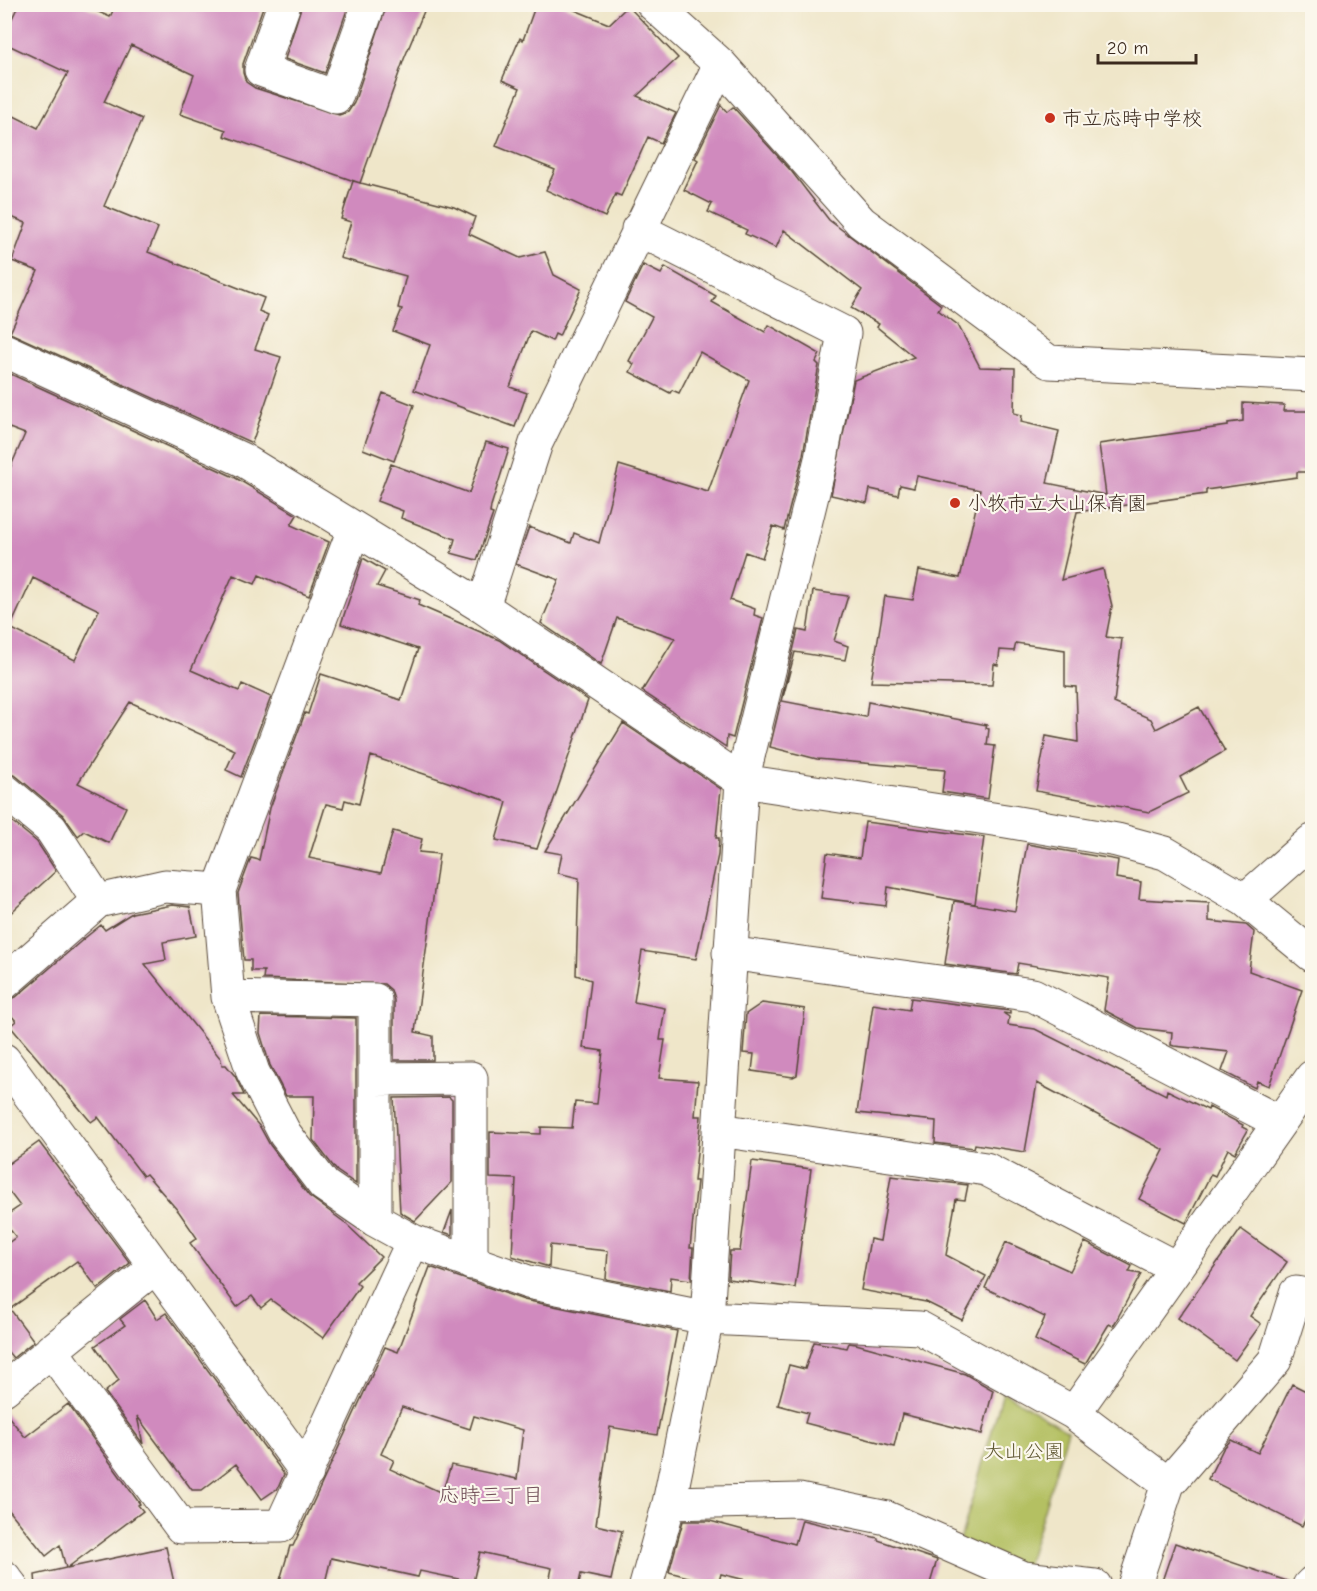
<svg xmlns="http://www.w3.org/2000/svg" width="1317" height="1591" font-family="'Comic Neue','Klee One',sans-serif">
<style>
.green{fill:#b4c062;stroke:#787540;stroke-width:1.5}
.building{fill:#d08abe;fill-rule:evenodd}
.lines{fill:none;stroke-linecap:round;stroke-linejoin:round}
.minor-casing{stroke:#564638;stroke-width:35}
.minor{stroke:#fff;stroke-width:33}
.poi-dot{fill:#c8321e;stroke:#fbf7ec;stroke-width:2}
.labels{text-anchor:middle;stroke-width:4.5;stroke-linejoin:round;paint-order:stroke}
.poi-label{font-size:20px;fill:#3b2a1e;stroke:#fbf7ec;text-anchor:start}
.park-label{font-size:20px;fill:#5f5732;stroke:#fbf7ec}
.neighbourhood-label{font-size:21px;fill:#6f4c56;stroke:#fbf7ec}
</style>
<rect width="100%" height="100%" fill="#fbf7ec"/>
<filter id="ink" filterUnits="userSpaceOnUse"><feTurbulence type="fractalNoise" baseFrequency=".0167" numOctaves="2"/><feDisplacementMap in="SourceGraphic" scale="12" xChannelSelector="R" yChannelSelector="G"/><feConvolveMatrix kernelMatrix="1 2 1 2 8 2 1 2 1" color-interpolation-filters="sRGB"/></filter>
<filter id="wash" filterUnits="userSpaceOnUse"><feTurbulence type="fractalNoise" baseFrequency=".008" numOctaves="4" result="noise"/><feDisplacementMap in="SourceGraphic" scale="24" xChannelSelector="R" yChannelSelector="G"/><feGaussianBlur stdDeviation="1.35" result="paint"/><feColorMatrix in="noise" values="0 0 0 0 0 0 0 0 0 0 0 0 0 0 0 0 0 1.4 0 .05"/><feComposite in="paint" operator="in"/></filter>
<g filter="url(#wash)">
<rect width="100%" height="100%" fill="#efe6c9"/>
<path class="green" d="M1003,1392L1068,1431L1026,1569L960,1541Z"/>
<g id="blocks">
<path class="building" d="M19,4H80L110,17L116,4H264L243,64V73L246,82L255,88L339,115L348,112L354,103L387,4H427L404,59L360,183L224,136L226,130L180,114L194,75L131,45L104,102L142,119L104,206L158,228L148,252L264,298L259,311L268,315L255,349L281,357L252,443L10,333L38,271L12,261L26,223L4,214V111L38,128L68,73L4,43V35Z
M302,4H349L325,73L285,59Z
M536,4H560L609,24L628,6L678,58L637,96L676,113L661,143L648,137L621,196L616,194L605,217L546,190L555,170L496,146L520,88L502,80L520,38L523,40Z
M721,105L727,112L733,107L792,172L829,220L941,305L938,310L958,325L980,367L1015,368L1014,413L1022,415L1021,422L1059,431L1047,483L1106,495L1099,444L1228,426V423L1243,421V403L1284,405L1283,411H1312V472H1297V477L1206,490V494L1077,512L1061,580L1103,569L1112,606L1106,637L1122,639L1114,703L1151,719L1156,729L1199,707L1225,751L1180,777L1188,793L1149,812L1036,791L1046,736L1078,742L1076,687L1065,686V650L1016,643L1014,651L1000,650L998,665L994,664L992,685L871,682L885,596L913,600L919,570L960,578L980,490L917,476L914,488L900,485L898,495L870,489L867,503L831,495L854,380L914,357L877,327L879,324L851,308L862,290L784,230L776,248L745,234L747,230L708,212L712,204L684,190L698,160L695,158Z
M353,181L454,207L475,217L469,234L520,258L545,252L554,275L581,289L559,336L555,334L552,341L531,331L510,387L527,393L515,427L414,390L430,345L393,331L402,309L398,308L406,276L340,258L351,222L341,219Z
M643,265L661,274L665,267L716,296L712,302L765,332L769,325L820,354L816,362L819,365L803,455L784,530L773,526L762,558L745,552L730,600L755,609L754,615L763,618L733,738L727,736L726,747L642,691L675,638L617,618L601,664L541,623L559,580L516,564L529,527L571,543L574,533L599,543L619,465L708,492L749,380L700,352L679,393L672,390L670,393L630,372L634,364L629,361L652,317L625,302Z
M4,371L234,477L297,515L291,525L329,542L309,596L259,575L255,584L233,575L191,670L239,691L242,684L271,697L241,777L226,770L235,750L130,702L78,783L126,807L109,843L84,831L78,836L63,815L16,776L4,772V482L25,434L4,426ZM33,578L99,610L75,660L10,628Z
M383,393L414,405L394,461L363,449Z
M486,442L509,449L491,506L490,513L493,514L477,560L451,553L455,539L401,518L403,511L377,501L391,464L469,493Z
M363,558L385,571L377,586L420,600L418,605L499,640L588,700L537,849L496,840L507,802L371,756L359,804L345,800L343,808L326,804L309,858L381,873L393,831L422,839L419,852L439,854L415,1032L433,1036V1060H394V1000L391,990L384,984L263,979L264,971H251V960H244L238,893L251,858L259,860L270,808L305,713L308,714L321,674L401,700L418,649L341,624Z
M813,591L848,596L834,641L848,646L845,660L795,652L782,701L866,717L868,702L987,725L986,728L989,729L987,745L995,746L988,799L942,792L945,770L817,759L770,747L798,630L807,632Z
M623,723L721,789L716,838H719L718,855L696,959L642,951L634,1002L665,1008L660,1040H665L659,1078L698,1081L695,1116H701L694,1181H697L690,1248H693L691,1280L671,1277L670,1291L606,1279L608,1251L550,1245L549,1267L512,1256L516,1179L490,1178V1132L541,1134V1127L572,1128L575,1102L597,1104L603,1051L583,1048L591,980L576,975L579,878L558,873L562,854L545,851Z
M4,815L37,842L56,871L4,919Z
M865,822L984,837L975,904L888,887L886,906L821,898L827,853L860,858Z
M1027,844L1118,860L1116,878L1141,882L1139,899L1209,903V921L1246,925L1254,932L1249,971L1302,990L1269,1086L1257,1081L1255,1088L1222,1071L1229,1052L1174,1046L1171,1045L1172,1032L1138,1028L1104,1010L1109,978L1018,963L1016,974L945,964L954,901L1015,911Z
M172,905L190,907L196,936L163,942L166,960L145,964L221,1059L222,1065H226L235,1076L244,1095H233L260,1127L270,1145L309,1196L344,1222L381,1257L356,1282L360,1286L323,1338L271,1300L261,1308L252,1296L237,1307L190,1243L197,1238L179,1212L146,1174L143,1176L98,1117L91,1122L10,1026L16,1021L4,1007V1001L16,997L86,937L101,925L105,930L132,913Z
M911,998L1010,1011V1014L1003,1013L1009,1017L1008,1025L1035,1029L1166,1095L1167,1090L1208,1110L1209,1107L1243,1125L1242,1127L1248,1130L1235,1153L1228,1149L1215,1176L1211,1174L1186,1223L1139,1199L1164,1150L1037,1083L1025,1152L975,1144L974,1148L935,1143L936,1121L857,1113L873,1004L909,1010Z
M762,1003L805,1009L797,1075L793,1077L752,1071L754,1054L743,1053L746,1014Z
M261,1016L356,1018V1184L337,1171L313,1140L314,1096H286L270,1065L260,1033Z
M449,1097L452,1100V1182L415,1221L400,1212L394,1098Z
M39,1142L130,1263L98,1289L77,1261L10,1309L34,1341L13,1358L4,1347V1246L16,1237L4,1222V1217L20,1206L4,1185V1167Z
M752,1161L811,1169L795,1288L728,1279L730,1251H740Z
M891,1176L968,1185L965,1200L956,1199L946,1255L986,1276L962,1320L926,1302L861,1290L870,1239L880,1241Z
M452,1210V1235L444,1232Z
M1241,1229L1287,1262L1250,1316L1261,1324L1235,1360L1178,1318Z
M1006,1242L1070,1271L1085,1242L1132,1266L1129,1272L1141,1274L1116,1321L1113,1326L1109,1324L1085,1364L1035,1340L1045,1317L985,1288Z
M430,1267L524,1300L677,1331L657,1435L610,1427L596,1525L622,1531L611,1580L581,1574L578,1587H548L552,1568L480,1552L473,1582L420,1571L418,1577L331,1558L324,1587H278L290,1546H293L385,1347L398,1352ZM402,1407L470,1429L474,1416L523,1430L517,1479L451,1465L442,1493L390,1469L394,1460L381,1454Z
M145,1300L157,1319L166,1313L284,1474L278,1488L262,1499L236,1464L202,1490H192L137,1416L143,1444L105,1392L119,1380L95,1346L125,1325L120,1319Z
M814,1342L847,1348L849,1343L856,1344L965,1374L993,1390L982,1434L902,1414L894,1446L805,1423L808,1413L778,1405L789,1365L805,1369Z
M1292,1384L1312,1394V1506L1302,1526L1208,1479L1223,1449L1231,1440L1258,1453Z
M68,1404L140,1504L138,1505L143,1511L67,1568L166,1547L175,1587H36L35,1575L66,1568L60,1545L46,1556L4,1504V1411L25,1437Z
M802,1520L878,1538V1540L937,1560L929,1587H774L721,1574L718,1585L669,1572L683,1521H710L795,1544Z
M1175,1543L1290,1582V1587H1179L1162,1581Z"/>
</g>
</g>
<g filter="url(#ink)">
<use href="#blocks" fill-opacity="0" stroke="#564638" stroke-width="1.5"/>
<g class="lines">
<defs>
<path id="minor" d="M284,4L261,70L336,97L369,4
M653,4L720,64L861,222L1049,362L1312,375
M638,229L844,333L821,459L742,781L707,1318L669,1503L646,1586
M4,350L243,460L483,607L742,781L1006,821L1117,840L1165,853L1245,900L1312,955
M354,529L219,890L228,997L253,1072L285,1134L324,1185L375,1220L413,1241L528,1282L707,1318L920,1328L1074,1413L1168,1484
M483,607L536,443L720,64
M4,790L51,829L98,901
M1245,900L1312,841
M729,953L1033,995L1279,1122
M4,983L98,901L165,886L219,890
M228,997L375,1000V1220
M4,1060L307,1473
M375,1079L471,1078V1263
M719,1130L986,1169L1176,1268
M51,1350L181,1527L281,1526L413,1241
M4,1389L154,1268
M1074,1413L1312,1077
M669,1503L799,1500L887,1518L1024,1578L1095,1586
M4,1577L11,1586
M1134,1586L1168,1484L1275,1360L1296,1293L1312,1296
M1309,1586L1312,1583"/>
</defs>
<use href="#minor" class="minor-casing"/>
<use href="#minor" class="minor"/>
</g>
</g>
<g class="poi-dot">
<circle cx="1050" cy="118" r="6"/>
<circle cx="955" cy="503" r="6"/>
</g>
<g class="labels">
<g class="poi-label">
<text x="1062" y="125">市立応時中学校</text>
<text x="967" y="510">小牧市立大山保育園</text>
</g>
<g class="park-label">
<text x="1024" y="1458">大山公園</text>
</g>
<g class="neighbourhood-label">
<text x="491" y="1502">応時三丁目</text>
</g>
</g>
<rect width="1317" height="1591" fill="none" stroke="#fbf7ec" stroke-width="24"/>
<path d="M1098 54v9h98v-9" fill="none" stroke="#3b2a1e" stroke-width="3"/>
<text x="1107" y="54" font-size="18" fill="#3b2a1e" stroke="#fbf7ec" stroke-width="4.5" paint-order="stroke">20 m</text>
</svg>
